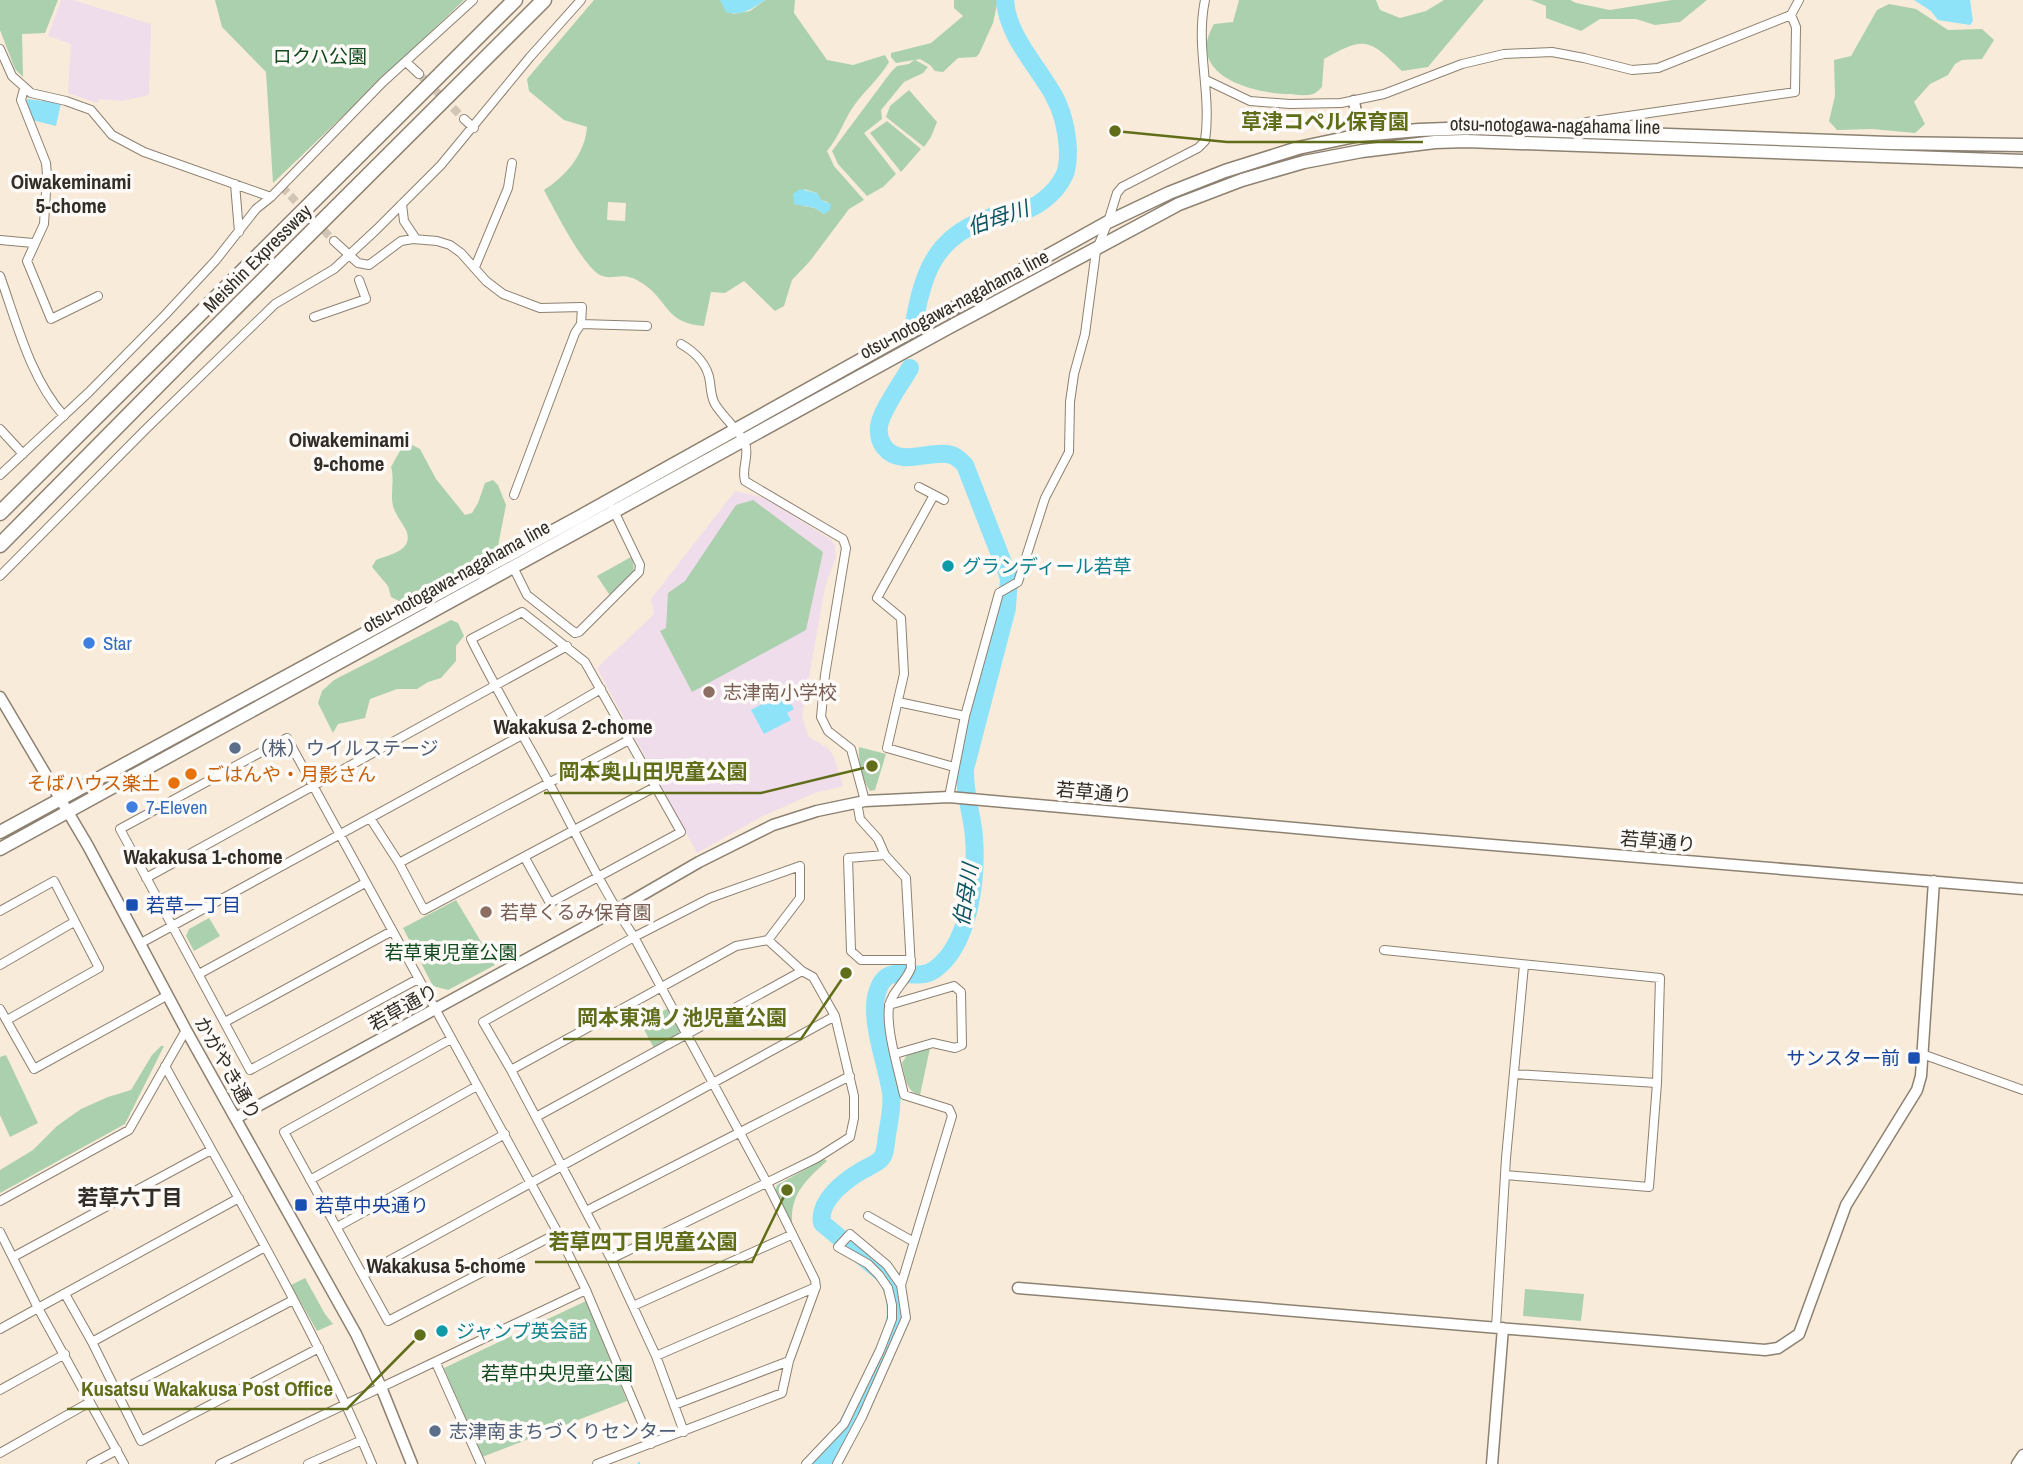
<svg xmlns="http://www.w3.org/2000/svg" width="2023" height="1464" font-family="'Archivo Narrow','Noto Sans JP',sans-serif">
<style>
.education{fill:#f0ddec}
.green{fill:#aad0ad;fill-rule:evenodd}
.water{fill:#8fe3f8}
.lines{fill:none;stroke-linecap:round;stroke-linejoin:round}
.stream{stroke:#8fe3f8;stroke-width:2.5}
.river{stroke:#8fe3f8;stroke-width:18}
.street-tunnel{stroke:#d1c5b6;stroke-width:8;stroke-dasharray:8 4;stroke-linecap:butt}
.street-casing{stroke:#8d8171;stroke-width:10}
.secondary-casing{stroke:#8d8171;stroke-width:13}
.primary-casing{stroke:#8d8171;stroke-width:15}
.highway-casing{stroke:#8d8171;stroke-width:17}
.street{stroke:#fff;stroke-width:8}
.secondary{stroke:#fff;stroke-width:10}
.primary{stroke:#fff;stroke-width:12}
.highway{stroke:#fff;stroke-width:14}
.culture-dot{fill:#0f9aa8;stroke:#fdfaf7;stroke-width:2.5}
.shop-dot{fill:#3f7fe0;stroke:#fdfaf7;stroke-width:2.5}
.education-dot{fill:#8d6e63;stroke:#fdfaf7;stroke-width:2.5}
.service-dot{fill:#5c6f8a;stroke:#fdfaf7;stroke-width:2.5}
.food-dot{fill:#e8710a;stroke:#fdfaf7;stroke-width:2.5}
.transit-dot{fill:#1a4fb4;stroke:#fdfaf7;stroke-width:2.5}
.labels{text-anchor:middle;stroke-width:7;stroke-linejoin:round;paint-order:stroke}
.park-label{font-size:19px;fill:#124b1f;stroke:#fdfaf7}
.street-label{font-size:19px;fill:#322d26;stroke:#fdfaf7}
.culture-label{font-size:19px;fill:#0d838f;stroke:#fdfaf7;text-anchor:start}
.shop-label{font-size:19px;fill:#366cbe;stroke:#fdfaf7;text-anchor:start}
.education-label{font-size:19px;fill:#785e54;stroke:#fdfaf7;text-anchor:start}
.service-label{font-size:19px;fill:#4e5e75;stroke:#fdfaf7;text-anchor:start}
.food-label{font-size:19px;fill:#c56008;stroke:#fdfaf7;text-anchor:start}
.transit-label{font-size:19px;fill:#164399;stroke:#fdfaf7;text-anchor:start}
.neighbourhood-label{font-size:21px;font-weight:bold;fill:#322d26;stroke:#fdfaf7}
.water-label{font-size:21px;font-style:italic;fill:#0a5563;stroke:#fdfaf7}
.leader{fill:none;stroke:#606e19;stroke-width:2.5}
.callout-dot{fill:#606e19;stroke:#fdfaf7;stroke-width:2.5}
.callout-label{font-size:21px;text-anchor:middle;font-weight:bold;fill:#606e19;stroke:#fdfaf7;stroke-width:7;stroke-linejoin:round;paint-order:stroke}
</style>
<rect width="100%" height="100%" fill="#f9ebda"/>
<path class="education" d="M61,0H73L151,24L149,95L123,101L99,99L97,103L68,93L71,44L48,36Z
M735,491L765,498L830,539L835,545L836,557L825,587L802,717L809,737L828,748L834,757L843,786L815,793L763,816L697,853L597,668L654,614L651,599Z"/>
<path class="green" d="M0,0H58L45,33L22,34L23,77L15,69L0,30Z
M215,0H464L273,183L266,72L222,27Z
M594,0H720L733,14L750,11L765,0H795L794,13L827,60L853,65L885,55L889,62C879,79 864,91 853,107C843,122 840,135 827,151L834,166L864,200L849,209L810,261L792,280L784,306L775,311L744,281L725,293L711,292L704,326C666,323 670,304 645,285C622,268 615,282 600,275C583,266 554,209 544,190C566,176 585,154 587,127L564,120L529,91L527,79ZM804,189L817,193L821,200L828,202L824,214L815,208L803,206ZM608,202L626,203L625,221L607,220Z
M954,0H998L993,23L979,54L976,57L958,58L943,72L935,71L930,65L920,59L915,60L928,67L923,73L904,82L881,110L882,119L864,133L896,174L883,187L867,196L838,164L832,151L891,72L897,66L909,64L914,60L896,63L891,57V53L931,43L963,16L954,8Z
M1239,0H1376L1380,10L1400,18L1426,11L1444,0H1484L1428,67L1402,71C1369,38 1364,36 1324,59L1322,87C1319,90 1316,93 1313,94C1307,96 1297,95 1291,94C1252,94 1184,75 1214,24L1233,22Z
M1531,0H1570L1576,3L1610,10L1672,0H1707L1680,22L1655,25L1636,19H1600L1581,31L1546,18V6Z
M1889,4L1916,9L1948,30L1982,29L1994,40L1982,59L1962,60L1955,64L1948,75L1930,84L1914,102L1925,124L1915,133L1872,129L1837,130L1829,121L1835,96L1834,60L1851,56L1877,10Z
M909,90L937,122L931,137L924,147L886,117L890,106Z
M887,121L921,149L901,172L870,133Z
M410,444L420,449L436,479L465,515L472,513L478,503L485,483L493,480L498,485L506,505L497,551L459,573L437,581L401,602L391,597L388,586L372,567L376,560C388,555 415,551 406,530C402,522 396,516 393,506C390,493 395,480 391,467L401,449Z
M753,500L823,552L806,630L692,692L660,631L666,628L668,593L685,581L736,505Z
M631,557C640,576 624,584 611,597L597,576Z
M451,620L458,623L464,636L456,646V661L441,678L428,682L417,689H397L370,699L365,718L338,724L333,733L318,703L322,691L334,680Z
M859,747L886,754L875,790L870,791C862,780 858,760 859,747Z
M456,900L495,965L448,990L433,986L403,928Z
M209,918L220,936L194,951L186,936L189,929Z
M671,1007L685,1034L655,1050L640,1022Z
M161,1046H164L125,1124L0,1193V1170L33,1150L57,1126L81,1109L108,1097L131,1090L152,1055Z
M930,1048L920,1095C905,1091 905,1076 902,1063L907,1055Z
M6,1055L38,1123L10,1137L0,1115V1057Z
M824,1159L827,1161C807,1179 791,1193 792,1221L790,1222L775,1191L777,1185Z
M305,1278L325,1314L333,1324L317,1331L291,1285Z
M1525,1289L1584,1294L1581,1321L1523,1316Z
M586,1301L627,1401L482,1457L444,1368Z"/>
<path class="water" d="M720,0H765C753,8 741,17 726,12Z
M1914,0H1970L1973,21L1970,25L1938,20L1931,11Z
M27,99L61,103L56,126L32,120L27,105Z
M800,189L817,193L821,200L831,204L830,210L824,214L815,208L794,204L793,194Z
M784,692L794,709L787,713L791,720L764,734L751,710Z"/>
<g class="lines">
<path class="stream" d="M639,1463V1464"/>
<path class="river" d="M914,323C923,274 934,239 984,220C990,218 998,213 1004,213C1008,212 1011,214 1015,213C1035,210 1055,194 1064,176C1068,169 1068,158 1068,150C1067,131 1062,110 1053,94C1036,64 1007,35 1005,0
M821,1464L844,1432L891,1339L896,1315L895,1296L887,1277L822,1223C818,1201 844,1181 861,1171C868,1167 879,1163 883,1156C886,1150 886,1141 887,1135C889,1122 893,1106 891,1093C887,1065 869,1020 877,993C887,958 913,984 934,970C970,945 977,877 974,837C972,814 964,792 965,769L1007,608L1009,578L965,465C959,459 955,455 947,454C927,451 900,467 884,447C880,441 878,434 879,426C882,409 901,384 910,368"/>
<path class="street-tunnel" d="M419,74L464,119
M282,187L334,241"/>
<defs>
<path id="street" d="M0,49L12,76L31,93L66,101L91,110L112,135L144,152L271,197L383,82L473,0
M406,62L419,74
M1206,80L1250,101L1290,104L1341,103L1384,94L1462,64L1504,54L1552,52L1584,58L1632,70L1658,68L1791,15L1799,0
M24,89L21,100L46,163L47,175L44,224L27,261L51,319L98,296
M464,119L474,128
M1572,131L1580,123L1795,92L1796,27L1791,15
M235,184L239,232
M402,204L404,221L416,239
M0,240L33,243
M334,241L358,263L369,265L401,241L413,239L437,241L450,245L461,253L486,281L503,294L540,308L582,307L581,324L575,333L514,495
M475,267L508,188L512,163
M0,276C17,323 30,378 64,416
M314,317L366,299L359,280
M581,324L647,326
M681,344C695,352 708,365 710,382C711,390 711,397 715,404C722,416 742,434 745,443C750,457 741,467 745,481L843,539L846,548L825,675L821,717L828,731L851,749L865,801
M0,429L23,454
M0,475L88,393L165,315L216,260L256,209L271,197
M919,487L944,500
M934,495L877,598L901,618L904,674L887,748L954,767
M513,567L527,595L575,633L579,632L639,572L640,565L613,509
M0,576L146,429L275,304L334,269L376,230L441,165L530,57L581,0
M898,702L965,716
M949,797L965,716L999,593L1018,582L1045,498L1069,452L1070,402L1074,374L1085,334L1096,251L1108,222L1117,193L1122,187L1198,148L1205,141C1212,92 1195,48 1205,0
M857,802L860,819L878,839L885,855L906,878L911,968C906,982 891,992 889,1007C886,1030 899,1072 904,1095L949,1109L952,1116L901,1285
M370,818L399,863L424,910L655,787
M885,855L848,858L851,951L861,960H911
M525,858L550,903L681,832L585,662L522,612L471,639C495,687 522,734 548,781C576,833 601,887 634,937L767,1183L815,1280L816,1287L789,1361L782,1393L597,1464
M399,863L629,740
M146,878L567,646
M0,911L54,881L99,968L7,1020
M141,943L522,735L601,689
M1384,950L1660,978L1657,1083L1649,1187L1505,1175
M0,965L74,922
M199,974L365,883
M418,979L250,1070L120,829L287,738L558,1233L586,1290L651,1444
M889,1005L954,986L961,992L962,1045L955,1048L933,1043L895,1054
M0,1009L34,1069L168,995
M225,1022L392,931
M451,1039L284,1132L388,1321L558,1233
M1922,1054L2023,1090
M165,1066C237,1197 314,1326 372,1464
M511,1070L736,946L768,940L800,898V866L710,898L634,937L483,1022L511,1070L611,1259L656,1356L684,1432
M1514,1074L1657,1083
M536,1117L802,971
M310,1180L477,1086
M0,1201L129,1130L186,1030
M586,1211L850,1076
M868,1216L914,1242
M337,1227L505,1134
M0,1232L38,1308L0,1329
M13,1257L211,1150
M611,1259L817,1158L850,1137L854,1118V1096L835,1016L813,977L802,971L768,940
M363,1275L835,1016
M65,1294L92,1342L141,1441L319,1348
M633,1306L791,1235
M1496,1327L1506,1158L1524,965
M92,1342L265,1247
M656,1356L816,1287
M436,1363L481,1464
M0,1390L65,1354
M118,1392L293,1300
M674,1405L789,1361
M0,1453L90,1402
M91,1464L117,1450
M124,1464L38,1308L239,1198
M220,1464L586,1290
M308,1464L362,1440
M806,1464L844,1424L880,1350L892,1319V1305L888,1288L879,1275L868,1264L838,1247L850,1234L887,1265L901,1285L906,1318L862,1417L837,1464"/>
<path id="secondary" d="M1354,101L1360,135
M0,697L88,846L186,1030L356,1334L381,1387L412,1464
M236,1118L616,910L699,862L773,825L817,811L865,801L949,797L1361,834L2023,889
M1018,1288L1765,1350L1778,1348L1799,1334L1846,1205L1917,1090L1921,1076L1934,881
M1492,1464L1503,1328
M2017,1464L2023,1455"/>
<path id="primary" d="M0,832L579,517L1108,222L1169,193L1225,171L1298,148L1360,135L1419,130L1474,128L1888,143L2023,145
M0,849L946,329L1179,204L1242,180L1304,162L1362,151L1435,142L1466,141L2023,161"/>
<path id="highway" d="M0,513L515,0
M0,545L193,350L544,0"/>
</defs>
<use href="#street" class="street-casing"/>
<use href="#secondary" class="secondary-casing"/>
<use href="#primary" class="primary-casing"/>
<use href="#highway" class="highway-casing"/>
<use href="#street" class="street"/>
<use href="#secondary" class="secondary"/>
<use href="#primary" class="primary"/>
<use href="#highway" class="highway"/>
</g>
<g class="culture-dot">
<circle cx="948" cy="566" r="7"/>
<circle cx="442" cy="1331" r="7"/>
</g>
<g class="shop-dot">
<circle cx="89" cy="643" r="7"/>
<circle cx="132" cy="807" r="7"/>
</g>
<g class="education-dot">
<circle cx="709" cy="692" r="7"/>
<circle cx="486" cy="912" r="7"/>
</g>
<g class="service-dot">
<circle cx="235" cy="748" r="7"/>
<circle cx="435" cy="1431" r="7"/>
</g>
<g class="food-dot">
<circle cx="191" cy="774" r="7"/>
<circle cx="174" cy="783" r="7"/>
</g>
<g class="transit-dot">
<rect x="125" y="898" width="14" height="14" rx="3.5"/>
<rect x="1907" y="1051" width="14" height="14" rx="3.5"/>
<rect x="294" y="1198" width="14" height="14" rx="3.5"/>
</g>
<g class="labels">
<g class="park-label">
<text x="320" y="63">ロクハ公園</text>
<text x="451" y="959">若草東児童公園</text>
<text x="557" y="1380">若草中央児童公園</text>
</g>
<g class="street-label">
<text transform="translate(1555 125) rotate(1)" y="7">otsu-notogawa-nagahama line</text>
<text transform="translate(257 258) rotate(-45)" y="7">Meishin Expressway</text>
<text transform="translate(954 304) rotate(-28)" y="7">otsu-notogawa-nagahama line</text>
<text transform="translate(456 576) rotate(-29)" y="7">otsu-notogawa-nagahama line</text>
<text transform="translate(1094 792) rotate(5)" y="7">若草通り</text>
<text transform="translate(1658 841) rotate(5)" y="7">若草通り</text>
<text transform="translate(403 1007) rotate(-29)" y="7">若草通り</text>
<text transform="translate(228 1068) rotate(61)" y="7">かがやき通り</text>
</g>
<g class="culture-label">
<text x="962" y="573">グランディール若草</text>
<text x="456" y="1338">ジャンプ英会話</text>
</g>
<g class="shop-label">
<text x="103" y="650">Star</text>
<text x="146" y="814">7-Eleven</text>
</g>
<g class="education-label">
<text x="723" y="699">志津南小学校</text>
<text x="500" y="919">若草くるみ保育園</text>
</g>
<g class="service-label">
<text x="249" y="755">（株）ウイルステージ</text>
<text x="449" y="1438">志津南まちづくりセンター</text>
</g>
<g class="food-label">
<text x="205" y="781">ごはんや・月影さん</text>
<text x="160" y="790" text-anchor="end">そばハウス楽土</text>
</g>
<g class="transit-label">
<text x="146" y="912">若草一丁目</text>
<text x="1900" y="1065" text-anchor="end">サンスター前</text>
<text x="315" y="1212">若草中央通り</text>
</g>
<g class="neighbourhood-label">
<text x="71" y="189">Oiwakeminami<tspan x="71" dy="24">5-chome</tspan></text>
<text x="349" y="447">Oiwakeminami<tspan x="349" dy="24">9-chome</tspan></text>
<text x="573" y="734">Wakakusa 2-chome</text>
<text x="203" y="864">Wakakusa 1-chome</text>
<text x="130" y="1205">若草六丁目</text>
<text x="446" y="1273">Wakakusa 5-chome</text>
</g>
<g class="water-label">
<text transform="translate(998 218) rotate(-19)" y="7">伯母川</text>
<text transform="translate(966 895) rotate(-81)" y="7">伯母川</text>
</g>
</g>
<path class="leader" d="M1115 131L1227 142H1423M872 766L761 793H544M846 973L801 1039H563M787 1190L752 1262H535M420 1335L347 1409H67"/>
<g class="callout-dot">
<circle cx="1115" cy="131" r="7"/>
<circle cx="872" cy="766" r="7"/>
<circle cx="846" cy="973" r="7"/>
<circle cx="787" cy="1190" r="7"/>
<circle cx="420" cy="1335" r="7"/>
</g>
<g class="callout-label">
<text x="1325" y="129">草津コペル保育園</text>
<text x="653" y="779">岡本奥山田児童公園</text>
<text x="682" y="1025">岡本東鴻ノ池児童公園</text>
<text x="643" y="1249">若草四丁目児童公園</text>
<text x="207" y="1396">Kusatsu Wakakusa Post Office</text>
</g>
</svg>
